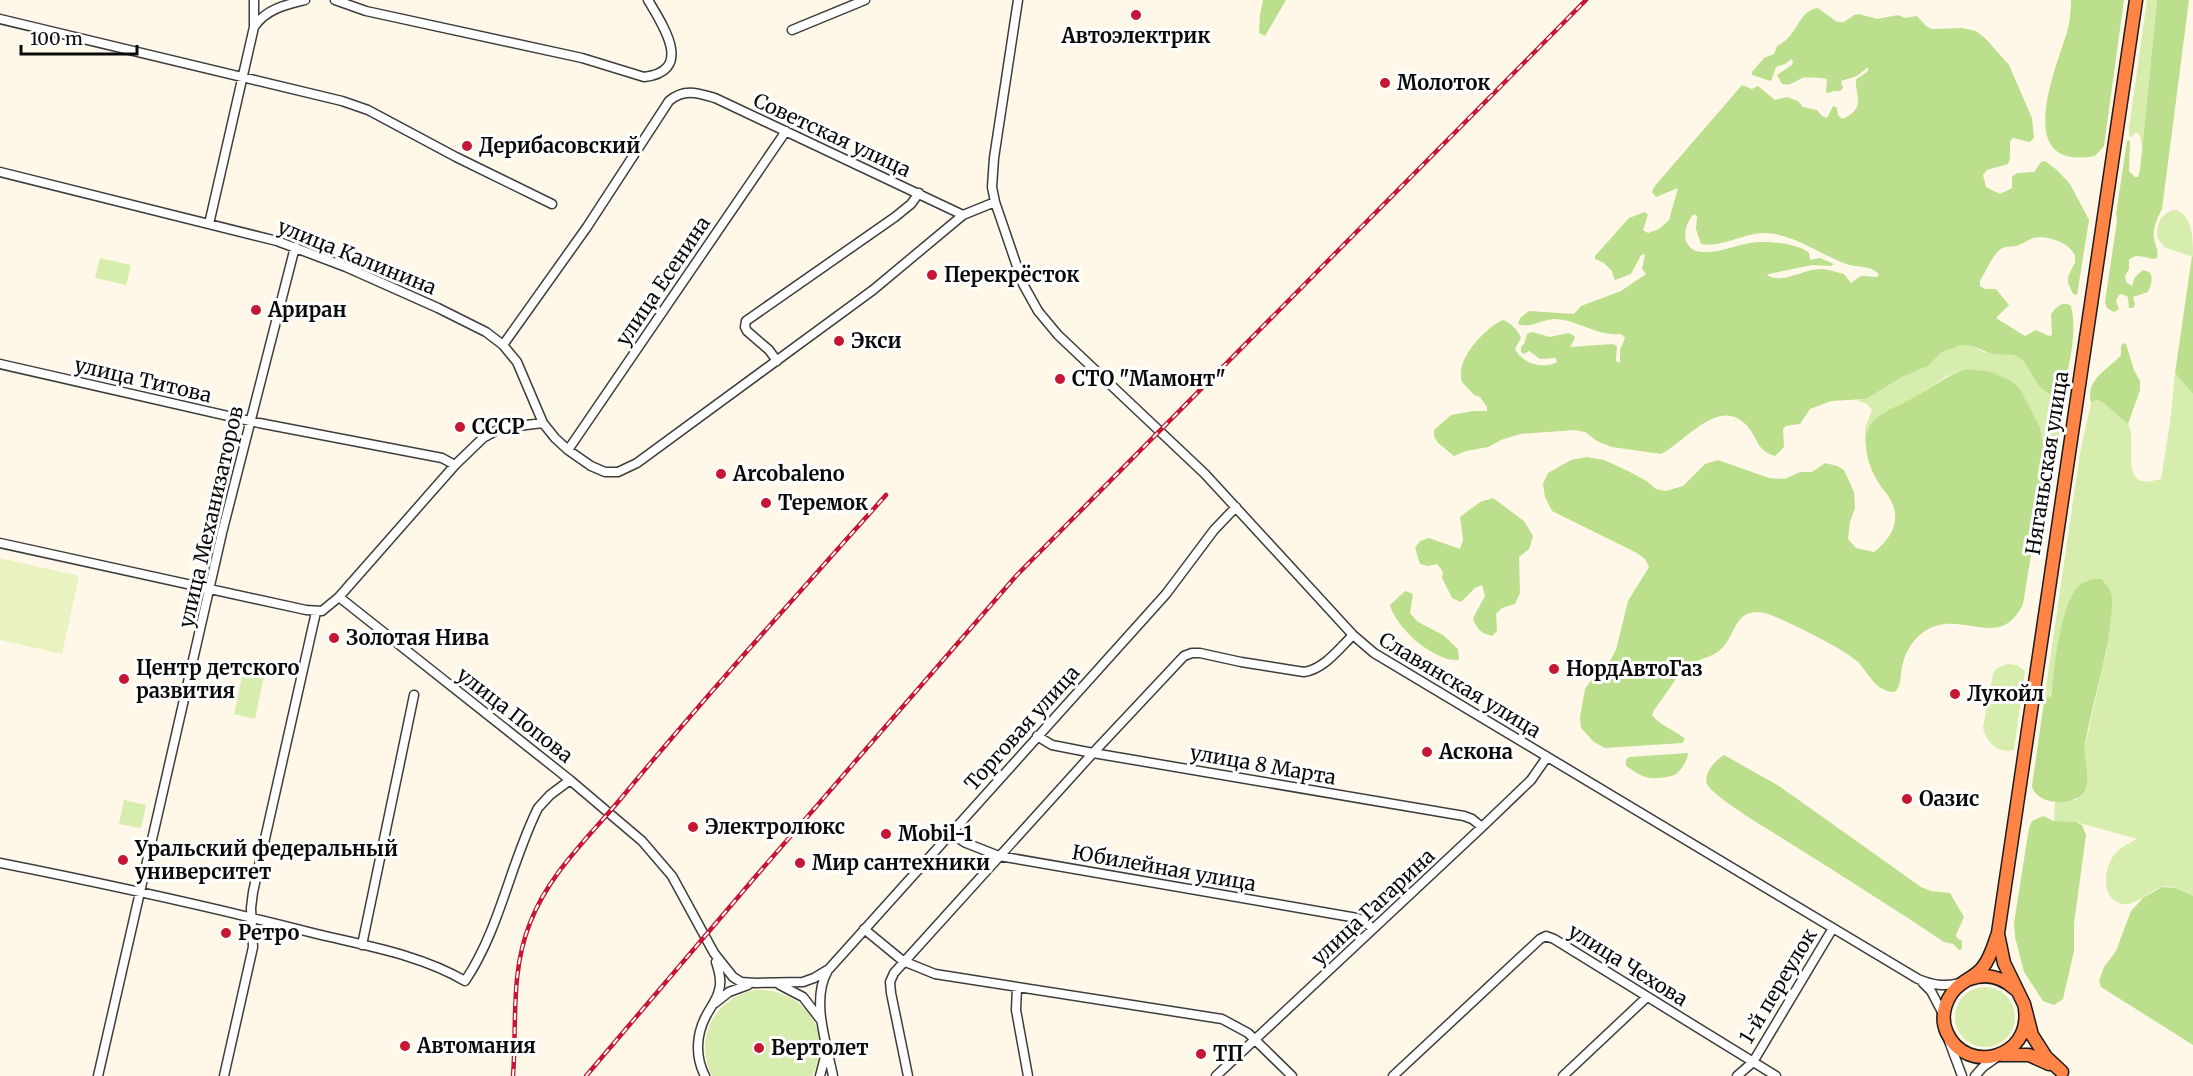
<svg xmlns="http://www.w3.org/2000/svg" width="2193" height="1076" font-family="Merriweather,serif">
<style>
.green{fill:#d6edae}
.forest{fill:#bbdf8c;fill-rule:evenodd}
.pitch{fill:#e8f3c1}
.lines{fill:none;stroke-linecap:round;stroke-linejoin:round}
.minor-casing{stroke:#3d3d3d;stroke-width:11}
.highway-casing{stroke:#1b1b1b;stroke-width:15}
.minor{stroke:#fff;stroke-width:8}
.highway{stroke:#ff8446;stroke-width:12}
.rail-casing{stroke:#c71634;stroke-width:4.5}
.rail{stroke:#fff;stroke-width:2;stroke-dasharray:7;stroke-linecap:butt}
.poi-dot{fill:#c71634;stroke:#fff;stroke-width:2}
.labels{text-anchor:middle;stroke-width:6;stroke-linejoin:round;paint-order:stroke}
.poi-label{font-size:20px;font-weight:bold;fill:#0a0a0a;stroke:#fff;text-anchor:start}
.street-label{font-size:20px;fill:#0a0a0a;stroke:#fff}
</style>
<rect width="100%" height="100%" fill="#fff8e8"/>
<path class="green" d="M2147,0H2157L2142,148L2140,136L2136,132L2131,137L2129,136V128Z
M2174,210C2193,213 2193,239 2193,257L2164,247L2157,237C2157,224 2160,214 2174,210Z
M100,258L131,265L126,285L95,278Z
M1961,345L1972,346L1983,352L2014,355L2024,361L2060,397L2063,395C2061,413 2062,453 2046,464L2040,427L2029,408L1966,369L1947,376L1917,396L1881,416L1870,428L1865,445V428L1872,410L1867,404L1856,400L1866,399L1902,377L1928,366L1941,353Z
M2175,373L2193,394V896C2184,892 2172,884 2162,887C2148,890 2135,909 2119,903C2102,897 2104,871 2112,858C2118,848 2128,844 2137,839L2076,822L2054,821L2055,800H2076L2087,776L2085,766V746L2107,649L2059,643L2050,696L2046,698L2045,694L2080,453L2091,403L2097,400C2107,405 2122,415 2128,424C2137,437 2123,477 2142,481C2147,483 2156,480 2161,479L2170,423Z
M2007,664L2017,665L2025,671L2014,750C1998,754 1987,743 1983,728L1993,674L1996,669Z
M250,673L264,676L255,719L234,714L242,677L249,678Z
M124,800L146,805L141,828L119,824Z
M1955 1017a30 30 0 1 1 60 0a30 30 0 1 1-60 0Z
M756,990C804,988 835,1033 812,1076H712C693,1038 715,997 756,990Z"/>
<path class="forest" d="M1263,0H1286L1265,36L1259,33L1260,14Z
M2071,0H2124L2104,146L2095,156C2012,171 2055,71 2067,32C2070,21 2071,11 2071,0Z
M2157,0H2189L2162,209C2158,217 2152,229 2154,238C2155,246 2159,249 2157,258L2154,259C2144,258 2136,252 2129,260V269L2125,276L2126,282L2132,286L2135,277L2143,270L2149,272C2154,278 2151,285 2148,292L2133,297L2135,304L2133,308H2129L2128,297L2122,294L2119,295L2116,301L2119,309L2114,312L2107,308L2105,302L2117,221L2116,214L2127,141L2129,140L2130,142L2129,171L2135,177H2138L2140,170Z
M1818,8L1837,22H1844L1854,15L1859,14L1877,19L1898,15L1905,18L1917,16L1926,26L1932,29L1962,28L1976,31L1985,38L2009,65L2032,118L2034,138L2030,142L2013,138L2010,141V158L2008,164L1987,170L1983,175L1986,187L2000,194L2012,188V177L2017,173L2034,172L2041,162L2045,161L2057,170L2070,184L2089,220L2077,295L2073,294L2068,283V277L2075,262V255C2068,242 2047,235 2033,238C2027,240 2022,245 2015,246C2011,247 2005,246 2001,249C1992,255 1986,272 1980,281V286L1985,289H1996L2009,305L1996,318L2025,336L2036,330L2049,336L2052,335L2051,314C2057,307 2062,300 2071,306C2078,334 2068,366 2063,395L2060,397L2052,396L2039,386L2024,361L2014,355L1992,354L1972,346L1961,345L1941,353L1928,366L1902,377L1866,399L1831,401L1810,409L1800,424L1786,426L1783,429L1784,447L1775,456C1756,450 1759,440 1748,427C1720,394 1686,442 1661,454L1612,447L1597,441L1585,432L1574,430L1520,434L1501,440L1488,447L1466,451L1454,456L1438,443L1434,436V430L1451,415L1473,411H1487V407L1480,397L1474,395L1462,382C1454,360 1485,328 1503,320C1511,323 1518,330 1521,338L1515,349C1522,363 1543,370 1557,362L1556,358L1540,359L1529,351L1524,354L1521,352V347L1524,344L1527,334L1532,332L1550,337L1568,333L1573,335L1575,338L1570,347L1613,344L1617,346L1616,361L1620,363V350L1625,338L1621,334C1595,336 1581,321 1556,319C1542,319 1531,329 1518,324L1520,318L1529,311L1574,314L1581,306L1621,291L1646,274L1642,269L1645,254L1641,255L1631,274L1615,280L1613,276L1612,271L1604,263L1595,259V256L1629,218L1645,212L1648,215L1643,230L1648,233L1659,229L1669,220L1678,188L1656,197L1652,192L1654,187L1742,85L1752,89L1758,86L1775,100L1787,97L1798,101L1803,107L1817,110L1822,116L1827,118L1833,106L1837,108L1838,115L1842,119C1867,108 1855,97 1856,80C1859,76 1864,75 1868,71V67L1857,76L1841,81L1843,88L1840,91H1834L1828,93L1826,92L1827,79C1824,78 1805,77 1802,78C1794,82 1791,86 1782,84L1777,75L1792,65L1793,61L1791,59L1785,64L1776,67L1771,81L1752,75V72L1764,58L1774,54L1777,46C1797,38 1798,10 1818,8ZM1694,214L1697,216L1696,229L1701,244C1722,248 1743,233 1765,233C1793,234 1820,254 1846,264C1857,268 1873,265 1879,275L1877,277L1861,276L1851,283L1844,274C1836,272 1828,269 1820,269C1802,269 1783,285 1767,275L1769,274L1812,265L1831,266L1834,264L1820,258L1810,260L1809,253C1798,243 1763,240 1749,243C1734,246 1719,253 1703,252C1680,251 1682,226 1694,214Z
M2192,256L2193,257V394L2175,373Z
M2123,343L2126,344L2134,370L2140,381V390L2128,424L2105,404L2097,400L2091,403C2085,379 2108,370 2121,355V346Z
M1966,369L1991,372L2011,381L2019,388L2040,427L2046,464L2023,604C1999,655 1958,604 1921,634C1911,642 1905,654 1902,666C1900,676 1902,684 1895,692C1876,692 1869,674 1858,662C1846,650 1782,618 1765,613C1759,612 1751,612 1747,614C1733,621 1732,641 1720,650C1711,658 1697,659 1687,666C1677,675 1664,698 1654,710L1652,715C1660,726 1675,730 1685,739L1682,743L1605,748L1594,742L1581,728L1580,717L1585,689L1597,672L1608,664L1616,650L1628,601L1649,567L1645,559L1637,553L1552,511L1545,497L1543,484L1548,473L1571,460L1587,457L1604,460L1628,471L1645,480L1656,489L1666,491L1683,486L1705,464L1718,460L1769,478L1785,479L1800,472H1812L1825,463L1837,466L1844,470L1854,492L1855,508L1850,522L1848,539L1856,548L1874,552C1890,540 1902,521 1891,501C1888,494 1882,489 1878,482C1868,466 1859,438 1873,421C1883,411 1901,405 1913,398C1931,388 1946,376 1966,369Z
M1493,498L1524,521L1533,536L1529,549L1519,557L1520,593L1515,604L1502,608L1496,614L1497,631L1492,636C1481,633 1476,629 1473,618L1485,596L1482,585L1475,588L1461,602L1452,598L1442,578L1443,572L1437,564L1428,566L1420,564L1415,548L1420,541L1429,538L1460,549L1463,540L1460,517L1480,502Z
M2093,579H2101C2104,582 2108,586 2110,590C2114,601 2111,614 2110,626C2105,667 2092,705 2085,744C2083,760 2091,776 2085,790C2077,807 2036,806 2032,786L2044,702L2046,698L2051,696C2054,670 2060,602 2080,585C2083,582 2089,581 2093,579Z
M1405,591L1413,594L1410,613L1418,622L1443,635L1458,649L1459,660C1434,662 1396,628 1390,605Z
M1688,753C1688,759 1682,770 1676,774C1669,778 1650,780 1643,776C1637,774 1631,769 1626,766V760L1629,757Z
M1724,755L1779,786L1921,887L1931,891L1950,893L1964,917L1956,935L1957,938L1962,941V949L1959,950L1953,944L1944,942C1892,907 1839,874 1785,840C1771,831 1713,797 1707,784C1703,773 1716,760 1724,755Z
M2043,816L2054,821L2076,822L2082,825L2086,835L2074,924V951L2063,999L2054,1005L2043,1001L2024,972L2015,937L2014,923L2029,828L2032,821Z
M2162,887L2176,888L2193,896V1045L2101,987L2099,981L2104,967L2116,951L2131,911L2144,897Z"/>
<path class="pitch" d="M0,558L79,576L62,654L0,640Z"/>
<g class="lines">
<defs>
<path id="minor" d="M335,0L366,11L582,58L644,77C695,71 662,24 648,0
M1018,0L994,158L992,187L995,202L1023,284L1038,311L1058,335L1205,474L1353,635L1374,653L1918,979C1933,985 1944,987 1959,983
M0,19L342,101L368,110L456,157L552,204
M254,27C266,9 285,5 305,0
M792,30L865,0
M0,172L277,241L346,267L438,308L486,332L503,345L517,362L543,423L555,438L568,450L591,466L605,472H618L637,463L873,290L963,215L995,202
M209,224L254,27V0
M503,345L587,227L669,101C684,88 698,93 715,98L963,215
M777,361L769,350L747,331L745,327L746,321L895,217L911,204L919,193
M0,364L259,423L442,458L455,465
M568,450L786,131
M0,543L306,610L322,611L339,597L455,465L483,438L501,428L543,423
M339,597L570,780L642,841L672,876L714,953L733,977L741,982L756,983L803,982L814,978L829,969L1166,594L1214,530L1236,507
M1037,736L1052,745L1093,753L1464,816L1472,819L1482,827
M950,833L966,843L999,856L1357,918L1363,920L1373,929
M0,863C106,884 212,907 317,934C367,946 421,955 465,981C500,929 510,864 538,808L550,795L570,780
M864,929L903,961L935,974L1222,1019L1248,1033L1292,1076
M362,945L414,695
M827,972C811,1001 827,1045 833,1076
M1923,983L1931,991L1943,1014
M780,985L803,997L820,1019
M1017,987L1016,1010L1028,1076
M715,1003L729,992L748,985
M1949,1041L1962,1076
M98,1076L222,533L295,247
M224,1076L253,947L251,908L253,892L316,612
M705,1076C695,1057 696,1035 706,1016C710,1008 717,1000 719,990C722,981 719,971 716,962
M820,1076L826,1053
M908,1076L891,993L890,982L894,973L1093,753L1184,656L1192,653H1200L1241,662L1304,672C1324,669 1339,649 1353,635
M1216,1076L1482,827L1531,780L1547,757
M1393,1076L1540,939L1546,936L1554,939L1776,1076
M1563,1076L1647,997
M1737,1076L1753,1062L1833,928
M1975,1076L1983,1067L1997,1057"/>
<path id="highway" d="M1998,934L2004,963L2024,1004L2032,1035L2046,1057L2062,1072
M1970,979C1986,973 2002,977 2015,989
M2025,1009C2032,1058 1967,1076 1947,1033C1939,1016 1946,995 1961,984C1969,978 1977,975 1983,967C1991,957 1994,944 1998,933L2136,0
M2002,1055H2029L2049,1064"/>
</defs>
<use href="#minor" class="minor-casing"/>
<use href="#highway" class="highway-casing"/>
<use href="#minor" class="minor"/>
<use href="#highway" class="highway"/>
<defs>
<path id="rail" d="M513,1076C517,1024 510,973 530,923C549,873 590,836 623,796C708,693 798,594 886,495
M586,1076L756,876L1016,576L1586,0"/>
</defs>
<use href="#rail" class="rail-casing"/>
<use href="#rail" class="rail"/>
</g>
<g class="poi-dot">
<circle cx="1136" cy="15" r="6"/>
<circle cx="1385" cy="83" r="6"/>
<circle cx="467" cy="146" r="6"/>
<circle cx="932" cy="275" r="6"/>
<circle cx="256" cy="310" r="6"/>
<circle cx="839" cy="341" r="6"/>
<circle cx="1060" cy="379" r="6"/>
<circle cx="460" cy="427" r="6"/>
<circle cx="721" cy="474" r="6"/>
<circle cx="766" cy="503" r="6"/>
<circle cx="334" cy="638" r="6"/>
<circle cx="1554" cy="669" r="6"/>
<circle cx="124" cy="679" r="6"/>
<circle cx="1955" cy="694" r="6"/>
<circle cx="1427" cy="752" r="6"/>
<circle cx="1907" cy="799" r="6"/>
<circle cx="693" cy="827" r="6"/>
<circle cx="886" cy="834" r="6"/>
<circle cx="123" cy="860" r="6"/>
<circle cx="800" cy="863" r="6"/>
<circle cx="226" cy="933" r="6"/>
<circle cx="405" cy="1046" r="6"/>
<circle cx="759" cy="1048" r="6"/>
<circle cx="1201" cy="1054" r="6"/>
</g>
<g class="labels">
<g class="poi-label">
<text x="1136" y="43" text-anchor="middle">Автоэлектрик</text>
<text x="1397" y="90">Молоток</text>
<text x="479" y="153">Дерибасовский</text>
<text x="944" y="282">Перекрёсток</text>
<text x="268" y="317">Ариран</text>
<text x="851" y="348">Экси</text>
<text x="1072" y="386">СТО "Мамонт"</text>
<text x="472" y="434">СССР</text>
<text x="733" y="481">Arcobaleno</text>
<text x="778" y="510">Теремок</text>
<text x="346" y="645">Золотая Нива</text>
<text x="136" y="675">Центр детского<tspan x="136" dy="23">развития</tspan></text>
<text x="1566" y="676">НордАвтоГаз</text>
<text x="1967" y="701">Лукойл</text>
<text x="1439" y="759">Аскона</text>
<text x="1919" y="806">Оазис</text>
<text x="705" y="834">Электролюкс</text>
<text x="898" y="841">Mobil-1</text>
<text x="135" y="856">Уральский федеральный<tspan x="135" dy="23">университет</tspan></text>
<text x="812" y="870">Мир сантехники</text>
<text x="238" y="940">Ретро</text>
<text x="417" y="1053">Автомания</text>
<text x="771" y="1055">Вертолет</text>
<text x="1213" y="1061">ТП</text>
</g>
<g class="street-label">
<text transform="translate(832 135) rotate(25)" y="7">Советская улица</text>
<text transform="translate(357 257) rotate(22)" y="7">улица Калинина</text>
<text transform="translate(663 281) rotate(-56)" y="7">улица Есенина</text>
<text transform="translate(143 380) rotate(13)" y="7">улица Титова</text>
<text transform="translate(2047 463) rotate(-81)" y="7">Няганьская улица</text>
<text transform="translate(211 517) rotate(-77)" y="7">улица Механизаторов</text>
<text transform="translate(1460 685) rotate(31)" y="7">Славянская улица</text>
<text transform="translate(515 715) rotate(38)" y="7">улица Попова</text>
<text transform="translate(1022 728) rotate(-48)" y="7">Торговая улица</text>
<text transform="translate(1263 765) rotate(10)" y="7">улица 8 Марта</text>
<text transform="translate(1164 868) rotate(10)" y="7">Юбилейная улица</text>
<text transform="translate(1373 907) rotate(-43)" y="7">улица Гагарина</text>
<text transform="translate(1628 965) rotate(32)" y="7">улица Чехова</text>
<text transform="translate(1778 986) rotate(-59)" y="7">1-й переулок</text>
</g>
</g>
<path d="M21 45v9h116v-9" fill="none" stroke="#0a0a0a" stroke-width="3"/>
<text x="30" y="45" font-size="18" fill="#0a0a0a" stroke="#ffffff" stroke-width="4.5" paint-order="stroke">100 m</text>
</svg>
